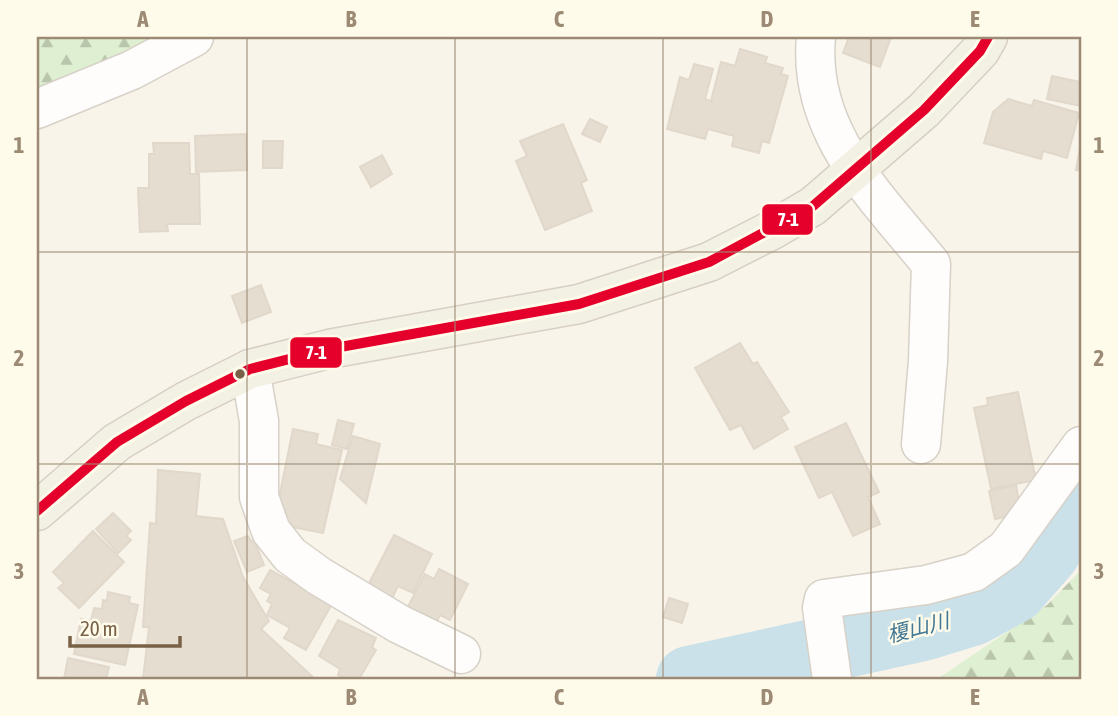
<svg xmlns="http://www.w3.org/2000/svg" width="1118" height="716" font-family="'Asap Condensed','Noto Sans JP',sans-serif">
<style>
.forest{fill:url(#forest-firs)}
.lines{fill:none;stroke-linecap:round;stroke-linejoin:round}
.river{stroke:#cae1e9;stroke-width:66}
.building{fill:#e4ddd0;stroke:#e1d8cb;stroke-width:2}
.minor-casing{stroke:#d7d1c8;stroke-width:41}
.major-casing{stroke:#d7cfc4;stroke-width:41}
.minor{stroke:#fefdfc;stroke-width:38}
.major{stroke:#f3f0e4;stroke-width:38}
.bus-1-casing{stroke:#fffbeb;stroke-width:16}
.bus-1{stroke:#e4002b;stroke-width:10}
.grid{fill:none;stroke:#9c8a75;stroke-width:2;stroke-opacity:0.55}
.bus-dot{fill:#786147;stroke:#fffbeb;stroke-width:2.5}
.labels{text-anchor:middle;stroke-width:5;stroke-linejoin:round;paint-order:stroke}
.water-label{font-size:21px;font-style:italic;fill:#427894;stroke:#fffbeb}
.line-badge{stroke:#fffbeb;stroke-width:2.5}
.badge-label{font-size:19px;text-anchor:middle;font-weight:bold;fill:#fff}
.neatline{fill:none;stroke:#9c8a75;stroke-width:2.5}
.grid-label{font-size:23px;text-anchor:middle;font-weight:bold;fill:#9c8a75}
</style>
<defs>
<pattern id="forest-firs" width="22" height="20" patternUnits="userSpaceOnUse" patternTransform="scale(1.75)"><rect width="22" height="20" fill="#dff0d2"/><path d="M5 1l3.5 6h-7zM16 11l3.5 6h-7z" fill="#bac6ac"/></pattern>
</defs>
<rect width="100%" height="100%" fill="#f8f4e9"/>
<path class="forest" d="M37,37H159L37,94Z
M1081,570V679H937L1047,605Z"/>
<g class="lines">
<path class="river" d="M689,679L923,628L972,613L1014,590L1048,551L1081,481"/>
</g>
<path class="building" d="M849,37H891L880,67L843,53Z
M740,49L767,57L765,63L783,68L781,74L788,76L769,143L762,141L759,153L732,146L734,136L708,129L705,139L667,129L680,77L689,80L694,64L713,69L705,99L711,101L721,62L735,66Z
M1052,76L1080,82L1081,77V106L1047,99Z
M1008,99L1032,106L1034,100L1079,113L1067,158L1043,151L1041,159L984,143L993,112Z
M590,119L607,127L600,142L582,134Z
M563,124L587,180L581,183L592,211L545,230L516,161L527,156L520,141Z
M246,134L247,170L196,172L195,136Z
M263,141H283L282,168H263Z
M1081,142V171L1076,170Z
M153,143H189L190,174H199L200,224H167L168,231L140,232L138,188H149V154H154Z
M382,155L392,174L371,187L360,167Z
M261,285L271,312L242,323L232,296Z
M740,343L753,364L757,362L789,412L781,417L788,429L754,449L741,425L730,430L695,368Z
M1018,392L1036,480L991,489L974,408L988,405L987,398Z
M338,420L354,424L347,449L332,445Z
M846,423L879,492L868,497L880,524L853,536L832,492L819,498L795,447Z
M293,429L318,434L316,444L342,450L323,533L282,525L285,510L277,508Z
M353,436L380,444L366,503L340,479Z
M158,470L200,474L196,516L223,519L243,577L269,621L261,629L315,679H143L149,627H143L150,523L156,524Z
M1016,485L1021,514L995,519L989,491Z
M113,513L131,531L126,536L131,540L118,553L96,529Z
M93,531L124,562L79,608L58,588L64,583L53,572Z
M394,535L432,554L413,593L398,586L391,601L366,589Z
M248,536L251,541L254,540L264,565L247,572L234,541Z
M439,569L468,584L450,620L440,615L431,633L402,618L425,574L434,579Z
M270,570L332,604L306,650L284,638L290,628L267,615L272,604L267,601L271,594L260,588Z
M108,592L130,597L129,603L138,605L125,665L74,654L81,619L91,621L94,608L102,609L103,600L107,601Z
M669,598L688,604L682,623L663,617Z
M338,620L376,638L372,647L376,650L359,679H346L338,675L340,669L319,656Z
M68,658L109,667L106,679H64Z"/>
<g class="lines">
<defs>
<path id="minor" d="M816,37C807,132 876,196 931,264L928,361L921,444
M37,109L132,70L194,37
M250,369L259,421V497L271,531L290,555L319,576L399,624L461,654
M832,679L822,608L824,599L926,585L974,572L1006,549L1081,446"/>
<path id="major" d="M37,511L117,442L186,401L250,369L329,349L579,304L709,262L772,230L813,206L924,110L980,51L988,37"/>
</defs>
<use href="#minor" class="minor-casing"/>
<use href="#major" class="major-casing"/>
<use href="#minor" class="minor"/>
<use href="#major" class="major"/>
<defs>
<path id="bus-1" d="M37,511L117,442L186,401L250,369L329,349L579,304L709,262L813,206L924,110L980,51L988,37"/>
</defs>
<use href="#bus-1" class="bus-1-casing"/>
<use href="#bus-1" class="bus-1"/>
</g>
<path class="grid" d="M247,37V679M455,37V679M663,37V679M871,37V679M37,252H1081M37,464H1081"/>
<circle class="bus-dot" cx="240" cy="374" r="6"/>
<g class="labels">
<g class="water-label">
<text transform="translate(918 628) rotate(-14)" y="7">榎山川</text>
</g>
</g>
<g class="line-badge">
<rect x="761" y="203" width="53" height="33" rx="7" fill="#e4002b"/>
<rect x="289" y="336" width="54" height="33" rx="7" fill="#e4002b"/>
</g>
<g class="badge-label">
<text x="788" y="226">7-1</text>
<text x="316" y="359">7-1</text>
</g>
<rect width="1118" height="716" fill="none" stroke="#fffbeb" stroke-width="77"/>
<path d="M70 636v10h110v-10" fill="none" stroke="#786147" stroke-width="3.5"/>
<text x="80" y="636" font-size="21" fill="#786147" stroke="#fffbeb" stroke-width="5" paint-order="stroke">20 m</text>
<rect x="38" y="38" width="1042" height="640" class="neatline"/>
<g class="grid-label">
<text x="143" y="27">A</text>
<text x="351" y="27">B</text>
<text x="559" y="27">C</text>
<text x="767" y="27">D</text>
<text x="975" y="27">E</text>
<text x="19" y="153">1</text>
<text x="1099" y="153">1</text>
<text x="19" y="366">2</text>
<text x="1099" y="366">2</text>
<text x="19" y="579">3</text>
<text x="1099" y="579">3</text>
<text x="143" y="705">A</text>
<text x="351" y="705">B</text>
<text x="559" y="705">C</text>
<text x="767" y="705">D</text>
<text x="975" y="705">E</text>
</g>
</svg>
